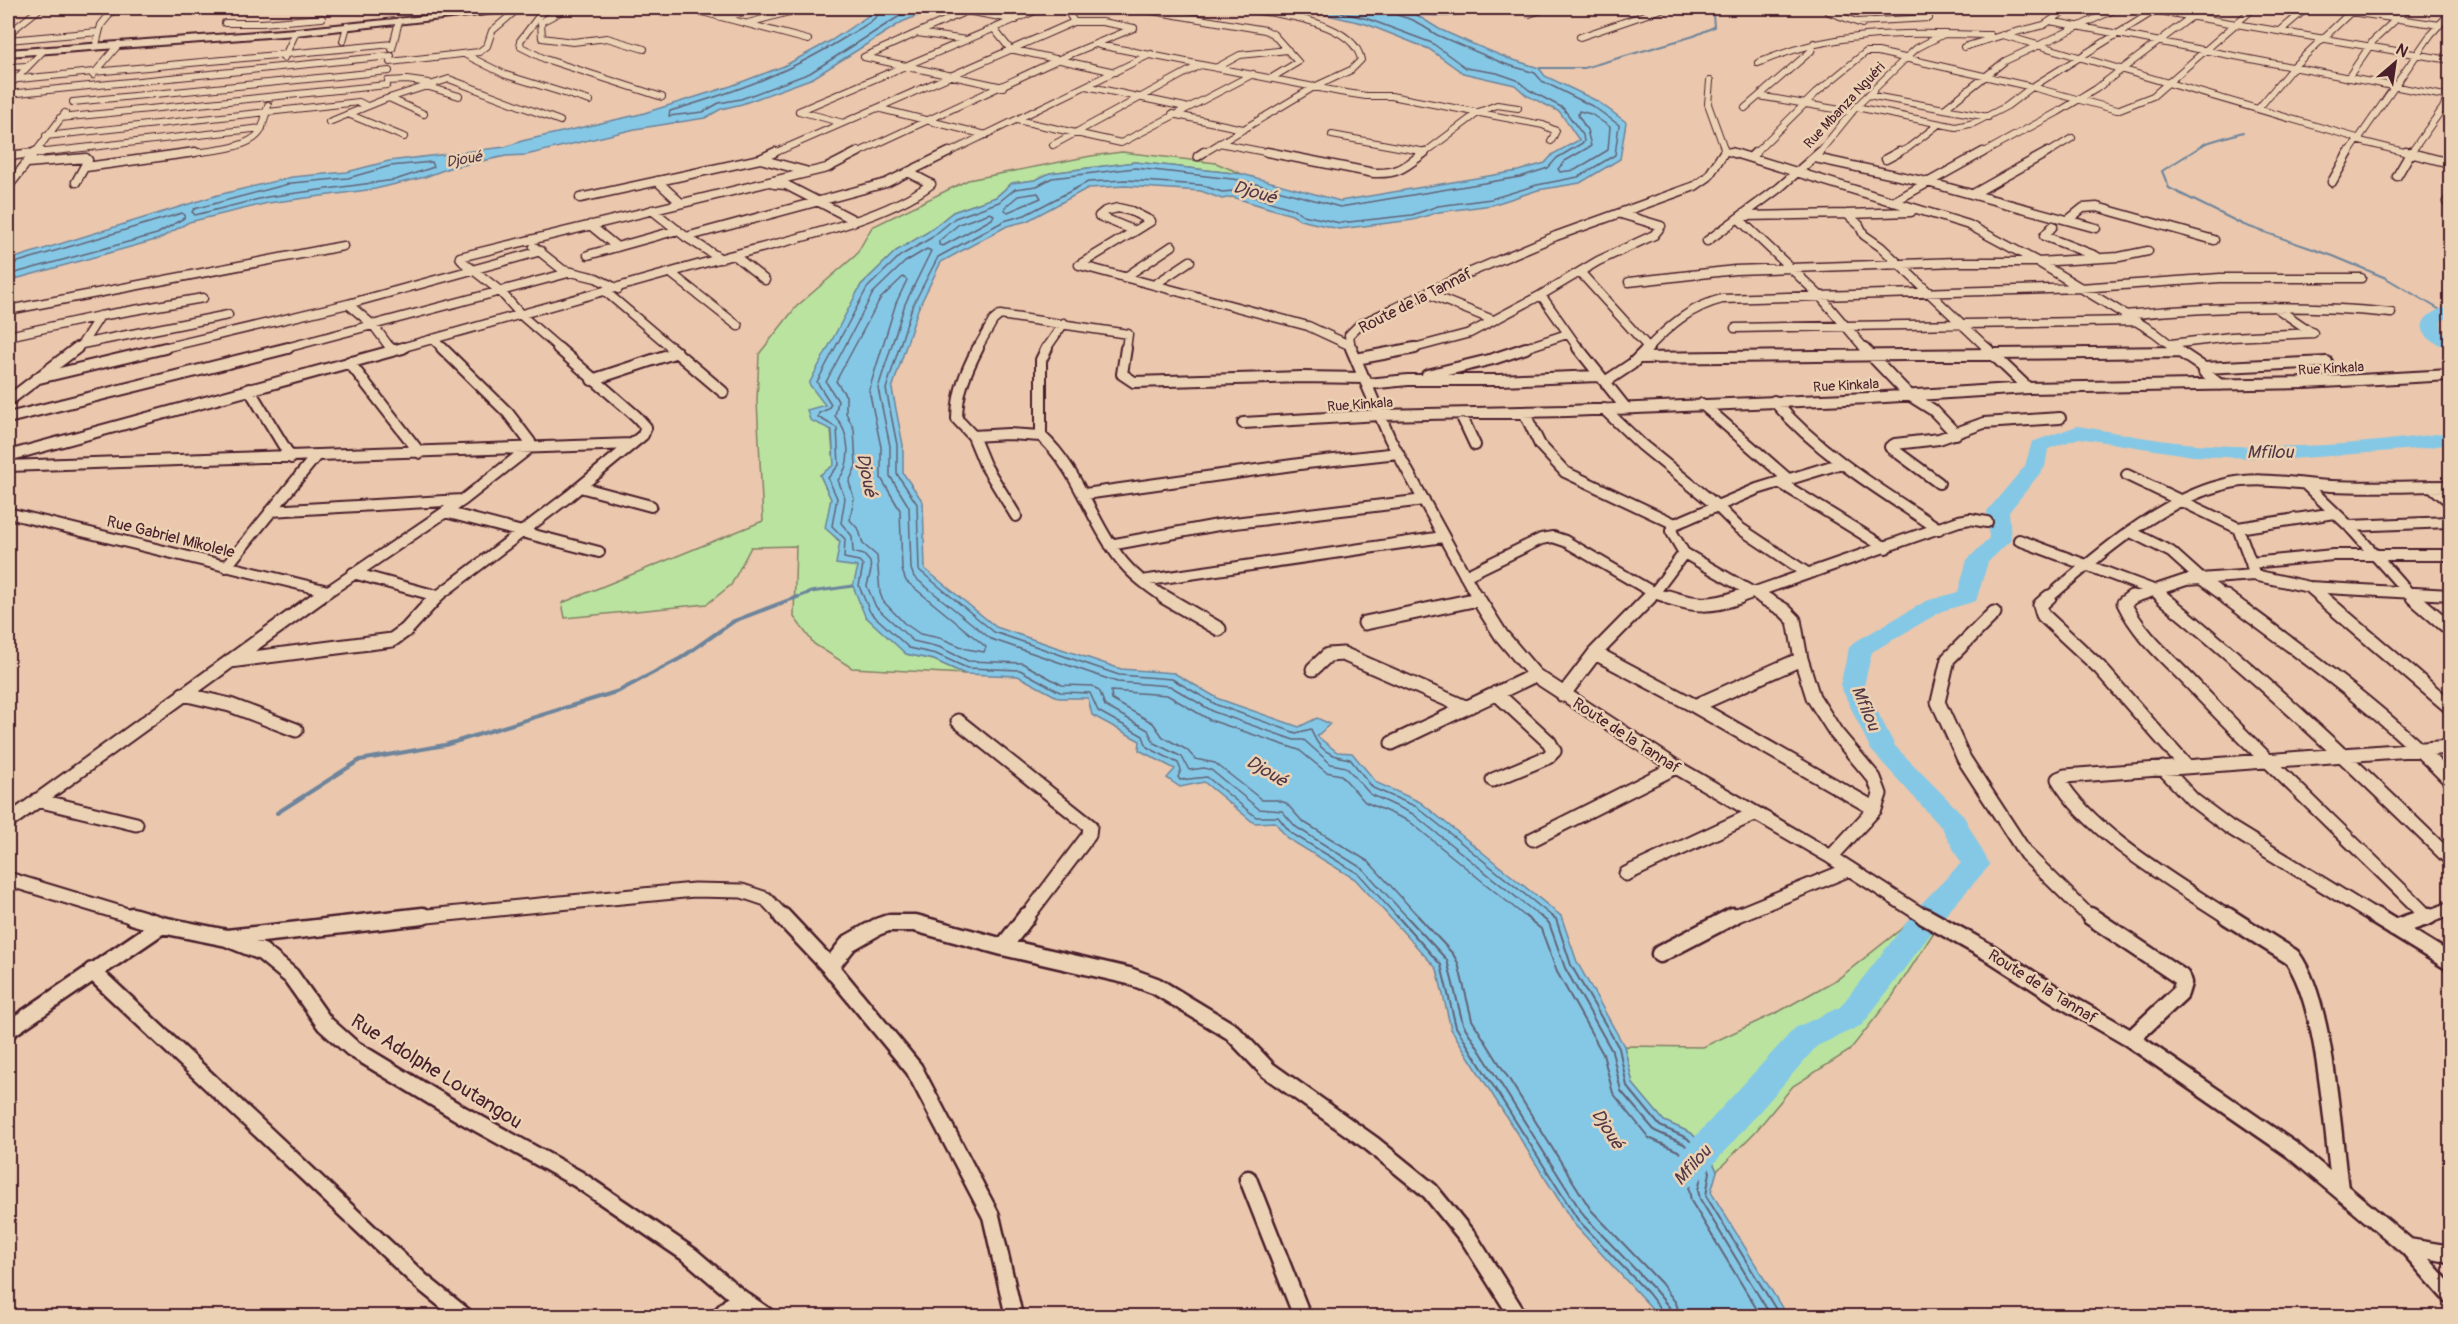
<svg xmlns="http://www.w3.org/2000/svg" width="2458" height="1324" font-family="Pangolin,sans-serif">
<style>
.green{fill:#b9e39f;stroke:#828165;stroke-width:1.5}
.water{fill:#85c8e6;stroke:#6d849b;stroke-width:1.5}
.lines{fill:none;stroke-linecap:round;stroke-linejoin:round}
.shore-far1{stroke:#626376;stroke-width:1.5}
.shore{stroke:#626376;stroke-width:2}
.stream-far2{stroke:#6d849b;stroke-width:2}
.stream-far1{stroke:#6d849b;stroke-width:3}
.stream{stroke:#6d849b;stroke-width:4}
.river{fill:#85c8e6;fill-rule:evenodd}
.street-far4-casing{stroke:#4a1f2b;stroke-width:8}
.street-far3-casing{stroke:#4a1f2b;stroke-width:11}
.street-far2-casing{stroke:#4a1f2b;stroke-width:14}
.street-far1-casing{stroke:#4a1f2b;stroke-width:17}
.street-casing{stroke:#4a1f2b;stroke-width:21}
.secondary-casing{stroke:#4a1f2b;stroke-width:4}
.street-far4{stroke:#ecd2b4;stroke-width:6}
.street-far3{stroke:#ecd2b4;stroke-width:8}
.street-far2{stroke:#ecd2b4;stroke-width:10}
.street-far1{stroke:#ecd2b4;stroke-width:13}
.street{stroke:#ecd2b4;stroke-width:16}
.secondary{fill:#ecd2b4;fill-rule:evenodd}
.labels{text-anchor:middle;stroke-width:5;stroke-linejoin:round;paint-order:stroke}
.far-street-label{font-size:14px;fill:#4a1f2b;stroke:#ecd2b4}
.far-water-label{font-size:15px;font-style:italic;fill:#533847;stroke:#ecd2b4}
.street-label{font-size:16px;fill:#4a1f2b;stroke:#ecd2b4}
.water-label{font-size:18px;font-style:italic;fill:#533847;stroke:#ecd2b4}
.near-street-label{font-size:20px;fill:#4a1f2b;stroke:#ecd2b4}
</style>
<rect width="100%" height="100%" fill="#eac7ad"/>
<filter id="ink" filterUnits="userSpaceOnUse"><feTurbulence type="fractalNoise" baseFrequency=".0167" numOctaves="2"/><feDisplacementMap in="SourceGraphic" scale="12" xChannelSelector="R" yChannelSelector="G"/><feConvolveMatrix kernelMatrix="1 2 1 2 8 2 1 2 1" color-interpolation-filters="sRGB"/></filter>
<g filter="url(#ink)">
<path class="green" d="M1122,152L1216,163L1242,174L1135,162L1050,173L1035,180L1012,183L996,197L953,212L928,232L896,251L861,285L847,314L826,405L831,430L834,465L820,475L831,499L826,528C862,561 883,611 906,654L934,660L965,674L852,668L814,644L794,617L796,546L751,547L731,585L707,604L565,618L562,603L763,521L757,401L759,354L796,307L856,255L872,227L968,180L1091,156Z
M1914,919L1934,932L1892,997L1849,1051L1793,1086L1756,1131L1717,1171L1706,1148L1691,1133L1664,1121L1633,1084L1624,1046L1703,1047L1780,1011L1839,978Z"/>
<path class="water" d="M880,8H936L902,22L813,78L742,104L721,109L705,118L635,129L526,155L506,156L449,168L425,177L375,189L268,203L189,222L159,239L8,281V260L218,195L292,177L347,172L389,161L505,147L522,141L641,114L731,86L784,66L832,40Z
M1298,8H1386L1415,14L1439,29L1468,42L1507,58L1539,68L1545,76L1597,101L1626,122L1620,159L1580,183L1538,190L1492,205L1439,212L1413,220L1339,229L1300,220L1292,215L1232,197L1222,199L1201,191L1126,186L1088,188L1027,221L1007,226L941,262L918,309L892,389L903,445V473L923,502L925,569L996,627L1121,669L1174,673L1219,699L1299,727L1317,718L1330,724L1317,736L1337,752L1352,753L1377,783L1420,802L1561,916L1577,962L1624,1046L1633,1084L1664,1121L1691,1133L1706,1148L1717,1171L1711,1192L1787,1316H1659L1574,1224L1451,1029L1437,969L1355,879L1287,838L1275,822L1254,823L1204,782L1180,787L1167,778L1175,769L1139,750L1140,741L1092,715L1088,698H1059L1018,676L965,674L934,660L906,654L865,616L853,586L858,567L836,564L840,541L825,528L831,499L820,475L834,465L832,430L810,420L807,410L825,405L809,384L861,285L896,251L928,232L953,212L996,197L1012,183L1035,180L1050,173L1135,162L1242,174L1340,201L1518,171L1545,163L1553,154L1579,140L1560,112L1526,95L1515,85L1463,73L1429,49L1366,24Z"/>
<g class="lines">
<path class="shore-far1" d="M882,8C877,20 862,27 851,34C791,72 738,91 670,111L669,116L703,112L719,103L741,99L810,73L898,17L921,8
M1322,8L1368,19L1432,43L1466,68L1497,73L1517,80L1529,90L1563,108L1583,135L1584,142L1557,158L1548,168L1520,177L1340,207L1241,180L1135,168L1052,178L1037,186L1015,189L999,202L955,218L931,238L900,256L867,288L817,382L831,404L828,409L819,413L818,417L837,428L839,465L828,478L837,498L832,526L845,539L844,558L859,561L863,565L859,586L870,612L909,648L936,654L967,668L1020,670L1060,692L1090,693L1098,711L1143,736L1147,747L1178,763L1181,770L1178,777L1180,780L1207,777L1256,817H1278L1291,833L1359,874L1398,918
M1394,8L1397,15L1413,20L1437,35L1505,64L1535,73L1542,81L1594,107L1619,125L1615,155L1578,177L1537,185L1491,199L1438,206L1412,215L1340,223L1303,215L1294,209L1234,191L1222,192L1201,185L1126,180L1088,182L1025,215L1004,221L938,257L912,307L886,389L897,445V474L917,504L919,570L994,632L1119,675L1172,679L1217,705L1296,733L1311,729C1317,749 1329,756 1350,759L1373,788L1417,807L1554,918
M1579,111L1591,114L1610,127L1608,150L1575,170L1560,172L1558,169L1565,161L1591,146L1587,130L1578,115Z
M432,162L434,167L395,180L267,197L195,215L192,212L194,209L292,183L348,178L390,166Z
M1038,193L1041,198L1008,212L1005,210V207L1018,196Z
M990,213L994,215L992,219L943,246L939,245V241L959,224Z
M8,265L182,213L185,215L184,218L157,234L8,275
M903,277L907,280L896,303L869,390L881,447V478L900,510L902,570L906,581L986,647L984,652L967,649L940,638L920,634L904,623L883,601L880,593L877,556L863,544L859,530L850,520L854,498L849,482L856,466L854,429L846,413V396L836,381L880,299Z
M1408,918L1363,869L1296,827L1282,811L1259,809L1211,770L1204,768L1189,770L1182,757L1154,743L1148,730L1105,706L1100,692L1093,686L1062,685L1022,663L968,661L939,647L913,641L876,607L867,586L871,570L870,562L864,555L853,552L852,536L841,523L845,498L838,480C853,463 850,433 835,416L838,401L826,382L873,293L905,262L927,249L931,251L905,304L878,388L890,446V476L909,507L911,569L914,577L991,639L1117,682L1170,686L1214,712L1294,740H1304L1331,764L1346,767L1370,794L1413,814L1542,918
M1420,918L1369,862L1302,821L1286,803L1277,800H1262L1215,763L1195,759L1187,750L1163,737L1153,723L1112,700L1111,691L1167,695L1210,720L1299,750L1326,772L1341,775L1365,802L1409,821L1527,918"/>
<path class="shore" d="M1397,916L1441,965L1456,1027L1578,1220L1648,1293L1662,1311L1663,1316
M1406,916L1447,960L1463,1024L1584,1216L1654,1289L1669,1307L1671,1316
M1418,916L1453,954L1458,963L1472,1020L1591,1210L1661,1283L1676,1303L1680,1316
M1525,916L1541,929L1557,972L1603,1054L1613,1093L1649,1138L1678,1151L1687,1161L1693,1173L1689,1189L1691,1201L1761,1316
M1540,916L1549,923L1565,968L1612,1051L1621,1091L1655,1131L1684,1144L1695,1156L1702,1172L1698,1190L1700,1199L1771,1316
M1552,916L1556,919L1571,965L1619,1048L1627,1086L1660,1126L1687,1138L1701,1152L1710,1172L1706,1196L1780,1316"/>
<path class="stream-far2" d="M1415,14L1446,16L1502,8
M1539,68H1584L1694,36L1714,27L1713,14L1731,8
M2243,132L2206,143L2162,171L2169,188L2244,225L2333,256L2386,278L2447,314"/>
<path class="stream-far1" d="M793,599L811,592L853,586"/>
<path class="stream" d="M277,813L360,760L445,745L619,691L681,658L734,621L797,597"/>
<path class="river" d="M2450,306V317L2441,321L2442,332L2450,336V348C2414,339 2413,315 2450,306Z
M2077,426C2116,432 2155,441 2195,444C2279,450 2366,445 2450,432V444L2417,449L2290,459L2193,456L2079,438L2048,449L2045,467L2009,512L2011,540L1988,562L1976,601L1942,611L1872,652L1864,685L1895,746L1963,815L1990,865L1941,920L1862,1025L1817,1046L1696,1184L1684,1188L1672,1184L1667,1173L1672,1162L1795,1028L1840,1007L1921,904L1961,863L1942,828L1871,750L1840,685L1849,648L1853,643L1926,601L1958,592L1967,560L1989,538L1987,511L2025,466L2032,442Z"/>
<defs>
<path id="street-far4" d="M545,8L520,41L521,47L545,59L662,97
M563,8L562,11L541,22L542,38L573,42L607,38L644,49
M687,8L808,40
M1134,8L1265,30L1273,34L1298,62L1273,77
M2141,8L2450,60
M2323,8L2440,25
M1829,12L1862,24
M1833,12L1871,8
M1529,14L1547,8
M726,17L759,8
M2050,21L2450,97
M1074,22H1102L1134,28
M1857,22L1929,18
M225,23H262L322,18
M748,23L804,8
M994,29L1010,49L1115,72
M2280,31L2307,8
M917,33L967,11L1016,20
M8,34L38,10
M2008,34L2044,25L2069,8
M1580,37L1665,8
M8,40L98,32
M966,40L917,33L864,57L1003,87
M343,41L347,26
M96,45L101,25L115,8
M1099,45L1340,92L1366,96H1391L1543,125L1556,131L1551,141
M1964,47L2003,35L2357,138
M392,49L399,21
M466,55L506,75L590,101
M284,58L296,32
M390,62L479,52L487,46L492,31L519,8
M1758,63C1837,29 1907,33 1990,35
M8,67L27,66
M1216,68L1240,55L1288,50
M93,75L119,44
M2348,78L2373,41L2408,8
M8,80L393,44
M14,81L44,50
M388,81L407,80L429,83
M1710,81L1708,104L1725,151
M426,86L459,96
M1086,86L1185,107
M8,94L391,56
M1868,95L1988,117
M1759,96L1852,112
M389,98L424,114
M73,102L389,71
M1856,107L1956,127L1974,123L2007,106L2032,87L2159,8
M877,108L986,135
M1745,108L1811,51L1814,43
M1944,109L2005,61L2118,8
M2258,109L2293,67L2355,8
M799,111L1042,8
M799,111L843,123
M348,114L404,137
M1172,114L1243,129L1241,130
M60,118L387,85
M1017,120L1121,143L1253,74
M329,122L383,100L449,79L560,121
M1332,135L1426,152
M46,136L359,102L367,106
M2356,140L2412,154
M1219,143L1275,154
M1053,145L1200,65
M1725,151L1737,154
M28,154L262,128
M34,154L65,113
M184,154C204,151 248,150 260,132C264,124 266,114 268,105
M772,154L1074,22L1068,12L1051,8
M855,154L1066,56L1134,28
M946,154L1151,54
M1202,154L1314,87L1351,70L1361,60C1354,20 1271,13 1239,8
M1423,154L1479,112L1497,105L1518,108
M1723,154L1725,151
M1754,154L1817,92L1866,52H1878L2032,87L2117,110L2153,96L2254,8
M1818,154L1856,107L1906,58L1917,48L1944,34
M1896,154L1908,148L1939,124
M1981,154L2058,112L2096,89L2203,8
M2046,154L2072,138
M2348,154L2431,34L2450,13
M2410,154L2443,108L2450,91"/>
<path id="street-far3" d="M1267,152L1374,173C1399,174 1405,167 1425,152
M1731,152L1969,225L2038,262L2154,332L2176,349
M2406,152L2450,163
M8,156L42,152
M1198,156L1204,152
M1751,157L1756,152
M1815,158L1927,182L2096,228
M760,159L809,172
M1886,159L1899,152
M27,163L86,158L88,160L76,182
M86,167L195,152
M2397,176L2411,152
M657,181L681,203
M2332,182L2349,152
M774,184L786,185L854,220
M8,187L35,152
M1973,194L2048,152
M580,198L760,159L775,152
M1893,202L1983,152
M2447,202L2450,198
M1118,208L1131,211L1151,221L1135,231L1099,216L1105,211Z
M652,210L686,237L721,259
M1911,212L1847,214L1859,225L1864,235L1881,247L1988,349
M1742,216L1847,214
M1739,219L1820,296L1865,349
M2068,220L2083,208L2097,207L2214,240
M590,225L617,247
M2053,226L2044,236L2096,256
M1135,231L1079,265L1308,326L1349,345
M686,237L886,183L949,152
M1707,241L1779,188L1820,152
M534,247L563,270L596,278L618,289
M588,255L678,230
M734,255L765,280
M1580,272L1648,347
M672,274L738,326
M1124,278L1172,246
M1629,282L1735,270L1958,262H2038L2119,257L2148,251
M1154,285L1190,261
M606,292L673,349
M1426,293L1493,320
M348,304L374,326L391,349
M2275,307L2313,333
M8,310L343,246
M2125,315C2214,306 2302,304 2391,313
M1735,328L2135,321
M8,336L100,316L203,298
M433,339L443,349
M82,344L228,315
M2171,344L2231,337L2313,333
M75,349L82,344L100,316
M159,349L348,304L541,251
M282,349L572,272
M397,349C505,319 613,288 722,258C781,242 884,221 931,184L908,172
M560,349L522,316L500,291L463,262L460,257L827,168L858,152
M977,349L993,321L1000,315L1128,334L1126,349
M1046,349L1064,323
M1351,349L1349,335L1359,325L1471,272L1556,236L1695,186L1708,177L1724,152
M1410,349L1470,333L1541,295
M1522,349L1567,334
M1579,349L1541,295L1598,261L1654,235L1661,226L1621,214
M1647,349C1669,326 1690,307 1722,299L2080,288L2220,278H2361"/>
<path id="street-far2" d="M390,348L392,350
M671,348L723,392
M978,348C966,371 957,392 957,419L973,436L985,465L1016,516
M1047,348L1041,360V436C1078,469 1089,517 1118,556C1131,574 1149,587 1167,599
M1126,348L1122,374L1134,382L1301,377L1365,378
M1351,348L1390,439L1478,599
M1578,348L1625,407
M1864,348L1909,395L1933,410L1956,434
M1986,348L2028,388
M2174,348L2204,368V372L2220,385
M1638,358L2179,352
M1356,359L1415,348
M349,362L420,453
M2204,368L2327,362
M1427,375L1493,359L1526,348
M39,378L165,348
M592,380L677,352
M1605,382L1632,364L1648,348
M1368,384L1408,380H1499L1598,376
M249,389L291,458
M8,401L77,348
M1774,401C1821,455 1880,490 1939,529
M1702,404L1788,479
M1604,409L1642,445L1717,506L1738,527L1807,573
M1524,412L1540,445L1565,472L1675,524
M1461,415L1475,445
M8,418L288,348
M1243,423L1380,415L1568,411L1869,398L2028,388L2305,383L2450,375
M973,436L1008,434L1041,436
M8,456L403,348
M8,466L632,444
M2127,475L2238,528L2251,563
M1779,482L1886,548
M1939,483L1890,447L1895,444L1939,439L1984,423L2060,418
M2306,485L2350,527L2414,599
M2431,486L2450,502
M580,487L651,506
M1085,494L1307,463L1398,453
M270,511L462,500
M445,512L599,552
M8,513L328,591
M2349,526L2450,522
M2238,528L2335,513
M2133,533L2171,552L2201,579L2228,599
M2019,540L2153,590L2164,599
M1110,545L1218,525L1424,500
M226,567L315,457
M353,573L437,596
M2254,575L2251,563L2333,555H2450
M1465,576L1541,539L1553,537L1565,541L1654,593L1649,599
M1142,581L1443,537
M2309,587L2323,599
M317,599L463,500L528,449L530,442L508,413L442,348
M434,599L569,496L643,435L646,427L636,416L558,348
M1673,599L1654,593L1684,553
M1735,599L1959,521L1970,519L1987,522
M1764,599L1684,553L1671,531L1675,524L1757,489L1842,463
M2047,599C2094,558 2161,500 2222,485C2258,475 2295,484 2331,486C2370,488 2411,486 2450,486
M2129,599L2186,580L2254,575L2309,587L2450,595"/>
<path id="street-far1" d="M1164,597L1219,629
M1477,597L1501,635L1535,675L1676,767L1831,857L1926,918
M1650,597L1595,653L1695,706L1875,809
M1668,597C1695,606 1712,607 1739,597
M1762,597L1784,610L1794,620L1801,659L1813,697L1836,733L1874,778L1880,794L1875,809L1831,857
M2049,597L2040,605L2043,615L2100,668L2186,766
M2132,597L2124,603C2140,637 2172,662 2197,689C2271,767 2351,840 2427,916
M2162,597C2263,679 2357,768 2450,859
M2226,597C2303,654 2383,711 2450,780
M2321,597L2450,707
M2413,597L2450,629
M1994,613L1948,659L1938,702L1964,759L2026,854L2091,918
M1365,623L1478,599
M230,661L392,640L406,630L436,597
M1313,669L1328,655L1343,654L1465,707
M183,694L230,705L296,730
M1563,695L1595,653
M1695,706L1801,659
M958,721L1090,826L1089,835L1026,918
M1392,743L1535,675
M2163,768L2193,800L2229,827L2377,918
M1493,780L1548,757L1554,751L1549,742L1496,693
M37,800L136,824
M8,822L319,597
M1533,839L1676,767
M1626,874L1754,814
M8,879L137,918
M407,918L694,890L742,891L766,899L784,918
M1730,918L1850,869
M2229,918C2176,883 2090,834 2058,779L2065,776L2450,747
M2425,918L2450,909"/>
<path id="street" d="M132,916L162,925L227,938L262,952L291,976L325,1024L352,1048L461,1114L578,1179L691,1256L739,1297L766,1316
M782,916L830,967L914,1069L991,1216L1014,1316
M1924,916L1992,954L2065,1001L2131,1039L2292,1150L2408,1247L2450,1295
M2090,916L2181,977L2183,983L2180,993L2131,1039
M2227,916L2292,957C2326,1003 2332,1130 2340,1189
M2375,916L2450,962
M2394,928L2429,916
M227,938L423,916
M1003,947L1027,916
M1660,954L1733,916
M830,967L849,943L877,927L888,923H915L1003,947L1129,976L1156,986L1232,1032L1268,1070L1372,1144L1430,1191L1470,1240L1518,1316
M92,971L422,1282L464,1316
M8,1030L162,925
M1248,1179L1302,1316
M2408,1247L2450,1254
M720,1316L739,1297"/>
<path id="secondary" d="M505,8H528L524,10L296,35L8,56V50L296,29Z"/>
</defs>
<use href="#street-far4" class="street-far4-casing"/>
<use href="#street-far3" class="street-far3-casing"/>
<use href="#street-far2" class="street-far2-casing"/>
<use href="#street-far1" class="street-far1-casing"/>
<use href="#street" class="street-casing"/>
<use href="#secondary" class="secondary-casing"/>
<use href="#street-far4" class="street-far4"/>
<use href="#street-far3" class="street-far3"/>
<use href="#street-far2" class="street-far2"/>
<use href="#street-far1" class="street-far1"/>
<use href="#street" class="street"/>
<use href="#secondary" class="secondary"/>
</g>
</g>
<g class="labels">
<g class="far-street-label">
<text transform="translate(1844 105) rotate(-47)" y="5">Rue Mbanza Nguéri</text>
<text transform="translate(2331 368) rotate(-3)" y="5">Rue Kinkala</text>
<text transform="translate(1846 385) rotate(-3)" y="5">Rue Kinkala</text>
<text transform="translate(1360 404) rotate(-4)" y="5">Rue Kinkala</text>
</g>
<g class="far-water-label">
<text transform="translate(464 159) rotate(-10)" y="5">Djoué</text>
</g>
<g class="street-label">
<text transform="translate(1415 300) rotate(-27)" y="6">Route de la Tannaf</text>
<text transform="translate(171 536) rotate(14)" y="6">Rue Gabriel Mikolele</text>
<text transform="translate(1627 735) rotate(33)" y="6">Route de la Tannaf</text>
<text transform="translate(2043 986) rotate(32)" y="6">Route de la Tannaf</text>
</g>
<g class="water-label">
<text transform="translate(1255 192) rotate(16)" y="6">Djoué</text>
<text x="2270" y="458">Mfilou</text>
<text transform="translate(867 475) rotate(79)" y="6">Djoué</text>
<text transform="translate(1866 708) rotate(67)" y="6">Mfilou</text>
<text transform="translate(1267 771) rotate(31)" y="6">Djoué</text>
<text transform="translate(1608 1129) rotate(58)" y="6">Djoué</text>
<text transform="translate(1692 1165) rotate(-48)" y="6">Mfilou</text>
</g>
<g class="near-street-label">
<text transform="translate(437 1071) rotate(32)" y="7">Rue Adolphe Loutangou</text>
</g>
</g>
<rect width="2458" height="1324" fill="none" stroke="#ecd2b4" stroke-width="30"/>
<rect x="15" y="15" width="2428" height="1294" fill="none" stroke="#4a1f2b" stroke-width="2" filter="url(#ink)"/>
<g transform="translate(2395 63) rotate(29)" stroke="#ecd2b4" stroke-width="4.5" paint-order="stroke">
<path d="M0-4.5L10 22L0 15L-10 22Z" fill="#4a1f2b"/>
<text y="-9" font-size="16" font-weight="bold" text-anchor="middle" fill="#4a1f2b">N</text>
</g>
</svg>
